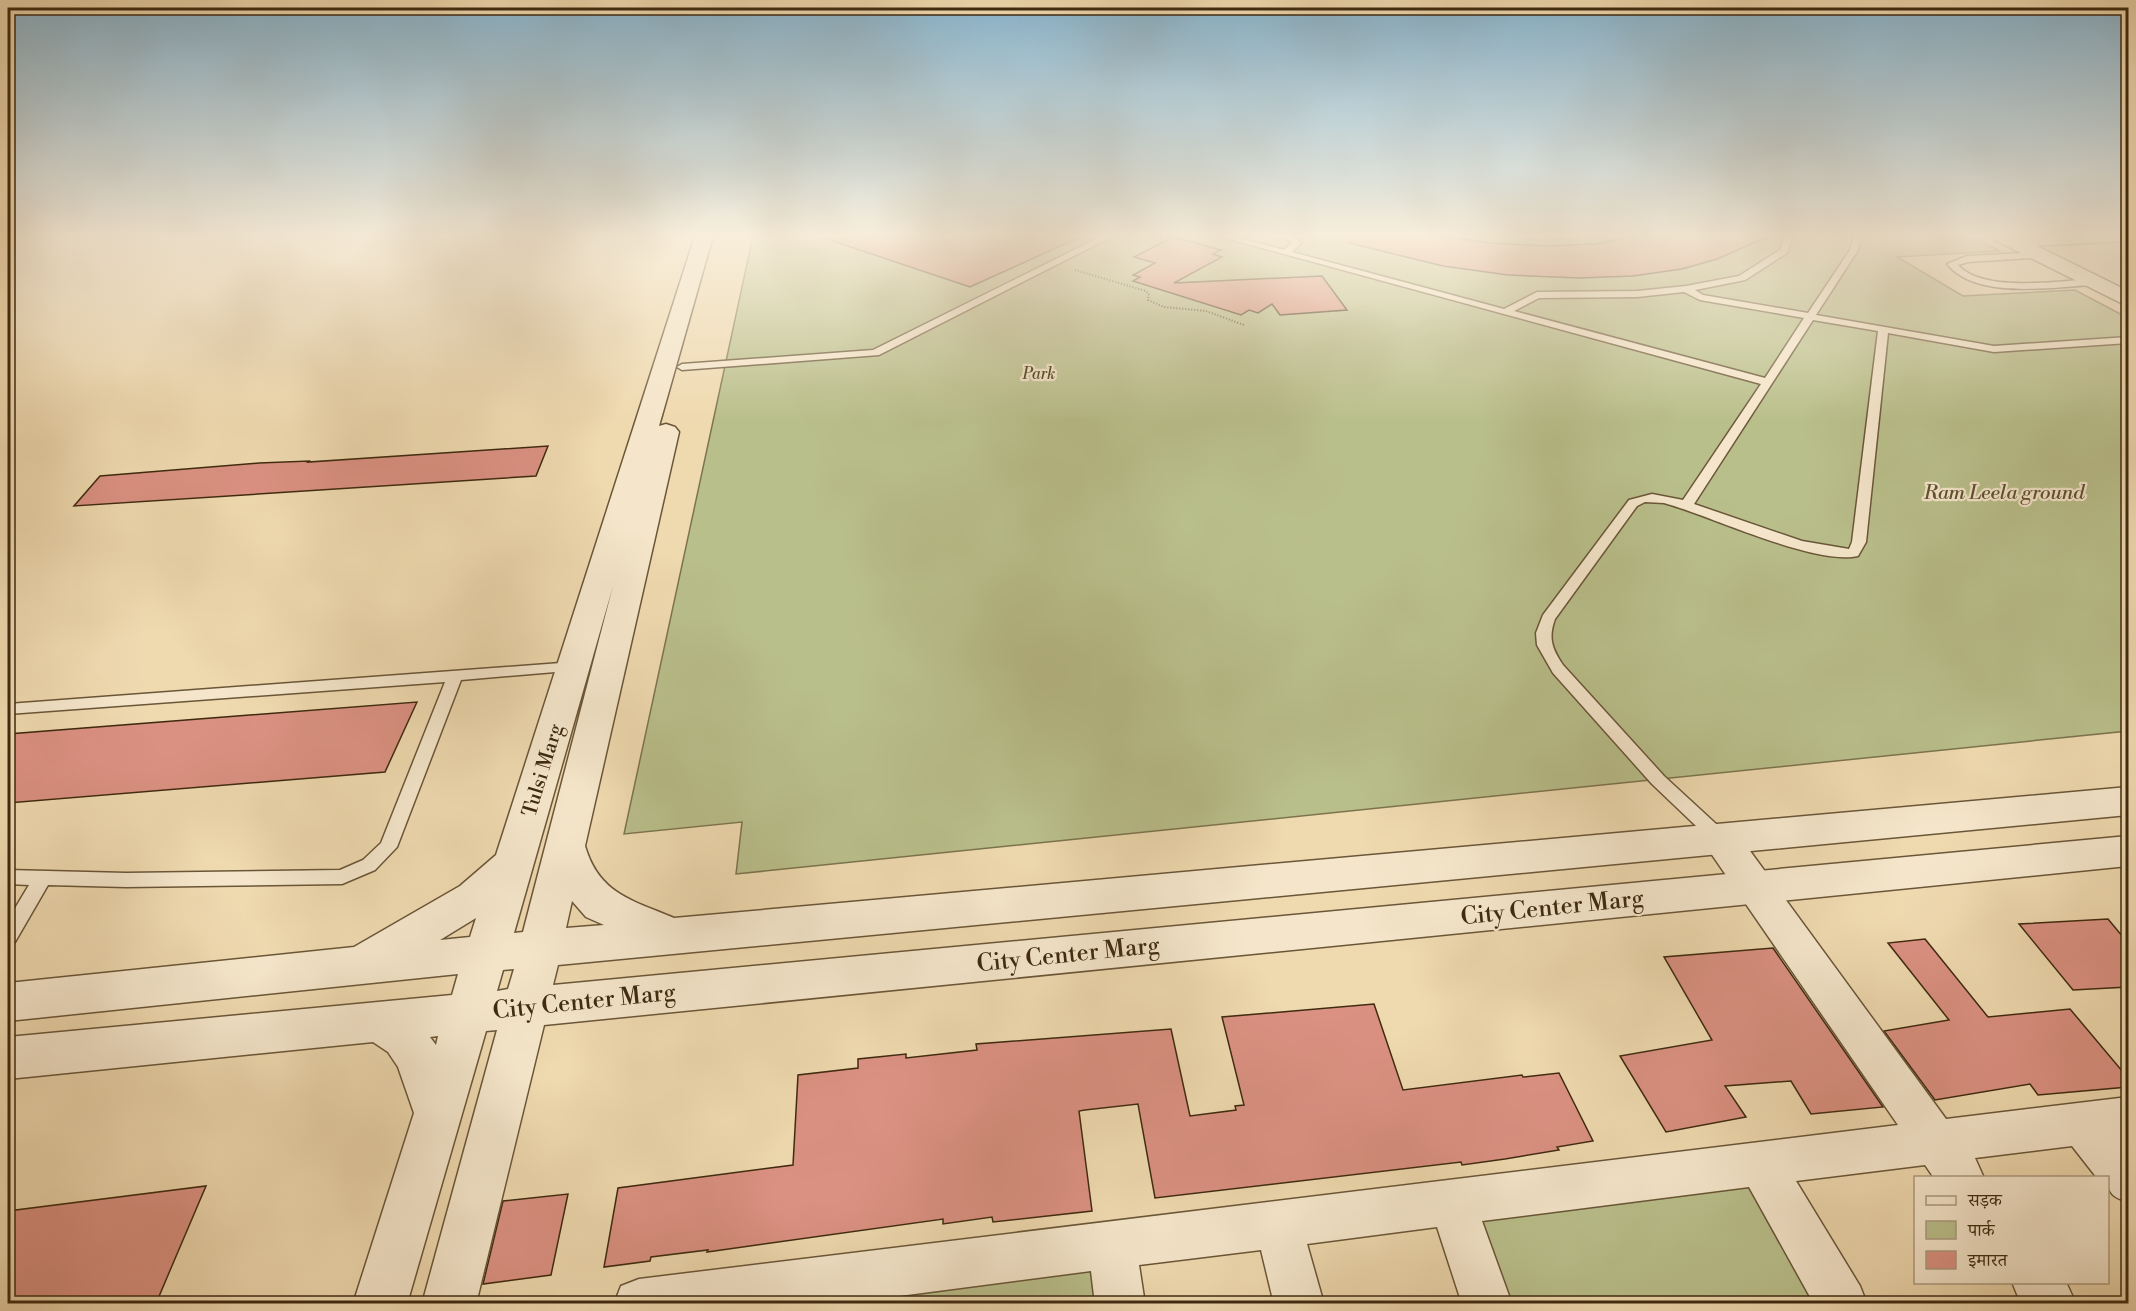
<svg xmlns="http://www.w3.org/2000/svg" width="2136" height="1311" font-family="'Libre Bodoni','Noto Serif Devanagari',serif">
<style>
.green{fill:#b9bf8b;stroke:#7c744e;stroke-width:1.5}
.building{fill:#db9182;stroke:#3e2a10;stroke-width:1.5}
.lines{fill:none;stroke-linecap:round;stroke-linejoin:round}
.service-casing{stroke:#6a5638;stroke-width:3}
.minor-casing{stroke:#6a5638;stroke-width:3}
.tertiary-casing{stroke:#6a5638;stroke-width:3}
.path{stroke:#3e2a10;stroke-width:2;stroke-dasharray:1 2;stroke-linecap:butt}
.service{fill:#f5e6cb;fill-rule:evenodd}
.minor{fill:#f5e6cb;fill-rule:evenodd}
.tertiary{fill:#f5e6cb;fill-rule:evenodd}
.labels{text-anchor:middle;stroke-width:4.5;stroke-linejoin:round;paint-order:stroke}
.far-park-label{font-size:16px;font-style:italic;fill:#5d4f2f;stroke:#f5e6cb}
.park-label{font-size:20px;font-style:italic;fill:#5d4f2f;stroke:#f5e6cb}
.street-label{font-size:20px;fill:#3e2a10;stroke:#f5e6cb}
.near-street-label{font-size:24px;fill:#3e2a10;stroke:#f5e6cb}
</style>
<rect width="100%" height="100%" fill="#efd9af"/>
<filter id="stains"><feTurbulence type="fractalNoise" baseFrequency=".00333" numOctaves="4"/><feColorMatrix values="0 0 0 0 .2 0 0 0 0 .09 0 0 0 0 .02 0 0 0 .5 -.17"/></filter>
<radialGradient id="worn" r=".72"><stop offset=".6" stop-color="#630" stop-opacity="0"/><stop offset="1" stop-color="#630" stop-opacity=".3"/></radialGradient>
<path class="green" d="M753,236H1971L2000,251L1897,257L1963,296L2075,290L2128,318V731L736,874L742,822L624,834Z
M1755,1184L1824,1303H1507L1475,1220Z
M1098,1267L1102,1304H782Z"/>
<path class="building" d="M831,236H1082L970,287L830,240Z
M1350,236H1442L1489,243L1547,246L1595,244L1632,236H1770L1717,259L1682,269L1633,276L1579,278L1508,275L1443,266L1349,243Z
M1173,237L1221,250L1213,254L1222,257L1174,283L1322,276L1347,310L1280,315L1272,304L1258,313L1249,310L1241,315L1133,281L1140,277L1133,275L1155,263L1134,257Z
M548,446L536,476L74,506L100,476L259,463L309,461L308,462Z
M417,702L385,772L8,803V734Z
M2108,919L2128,943V987L2073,990L2019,924Z
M1925,939L1988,1017L2070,1009L2128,1078V1087L2038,1095L2030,1084L1935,1100L1884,1031L1949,1020L1888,943Z
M1773,948L1883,1107L1811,1114L1791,1081L1725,1086L1746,1117L1666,1132L1620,1056L1712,1040L1664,957Z
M1374,1004L1403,1090L1522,1075L1523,1077L1559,1073L1593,1141L1557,1147L1559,1150L1505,1159L1462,1165L1461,1162L1155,1198L1138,1104L1085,1110L1079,1111L1092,1211L993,1222L992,1217L943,1224V1219L707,1252L708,1250L651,1257L650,1261L604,1267L618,1188L793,1165L798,1075L858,1068V1059L906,1054V1058L977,1050L976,1044L1171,1029L1190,1116L1236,1110L1235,1106L1244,1105L1222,1017Z
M206,1186L157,1301L140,1304H8V1211Z
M568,1194L551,1275L483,1284L503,1201Z"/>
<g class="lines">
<defs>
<path id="service" d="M1102,236H1113L879,355L682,370L677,367L682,364L873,350Z
M1218,236H1232L1284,250L1292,243L1282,236H1292L1301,243L1292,252L1504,309L1537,292L1637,291L1686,286L1739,276L1780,250L1785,236H1793L1787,253L1745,280L1695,290L1703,295L1808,313L1850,250L1854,236H1862L1858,250L1816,315L1994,346L2128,337V343L1994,352L1888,333L1866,542L1858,556C1815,566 1709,515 1664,503L1645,502L1637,506L1555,619C1548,638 1552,649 1563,665L1664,776L1727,834L1730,839L1727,844L1721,846L1715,844L1652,784L1553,673L1537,645L1536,633L1543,615L1629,500L1652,494L1683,500L1761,384ZM1684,292L1700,300L1804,318L1765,378L1514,311L1539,298L1637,297ZM1813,320L1878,331L1852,542L1849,549L1802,541L1694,504Z
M2041,252L2045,255L2044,257L1968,262L1958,265C1983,293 2058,281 2093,279L2098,282L2093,285C2052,287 1976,300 1947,264L1967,256Z
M574,662L579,664L582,667L579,670L461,680L397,847L375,870L342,884L126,887L48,885L15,942L8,944V920L29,885L8,884V870L126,873L340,870L363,860L381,843L445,682L8,714V704Z"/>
<path id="minor" d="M2128,236V241H2126L2013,247L2007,246L2004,242L2007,238L2028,236Z
M1721,825L1734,829L1946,1119L2128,1097V1139H2123L2128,1145V1202C2113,1197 2108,1194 2108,1178H2097L2072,1146L1975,1158L1984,1178H1934L1925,1165L1796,1181L1860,1286L1867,1304H1814L1749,1187L1482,1221L1512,1304H1462L1437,1227L1307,1244L1324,1304H1274L1261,1250L1139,1265L1145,1304H1095L1091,1271L838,1304H614L621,1286L639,1279L1898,1125L1708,849L1703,839L1708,829Z
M2012,1282H2066L2076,1304H2021Z"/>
<path id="tertiary" d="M695,236H713L659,426L666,424L675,427L679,432L585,846C599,894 632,900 674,918L2128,787V815L558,965L553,985L2128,836V866L544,1025L476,1304H422L497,1030L486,1031L407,1304H353L414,1113L398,1067L388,1052L373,1042L8,1079V1037L452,995L458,974L8,1021V983L354,947L460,886L496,855ZM613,586L523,932L514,933ZM572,901L586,917L604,925L566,928ZM476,918L470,937L440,940ZM514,969L508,989L497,991L503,970ZM438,1036L436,1045L430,1037Z
M1993,236H2017L2128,291V305L2121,303L1995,240Z"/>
</defs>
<use href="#service" class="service-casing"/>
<use href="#minor" class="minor-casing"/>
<use href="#tertiary" class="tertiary-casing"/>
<path class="path" d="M1075,270L1146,291L1149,295L1148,300L1164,307L1206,311L1244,325"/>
<use href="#service" class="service"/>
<use href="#minor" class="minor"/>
<use href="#tertiary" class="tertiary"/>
</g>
<linearGradient id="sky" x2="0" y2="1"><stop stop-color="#89b6d0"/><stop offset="0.56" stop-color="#f8eedb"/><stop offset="1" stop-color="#f8eedb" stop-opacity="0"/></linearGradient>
<rect width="2136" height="420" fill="url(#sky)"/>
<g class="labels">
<g class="far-park-label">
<text x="1039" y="379">Park</text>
</g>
<g class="park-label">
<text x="2004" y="499">Ram Leela ground</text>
</g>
<g class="street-label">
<text transform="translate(542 770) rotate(-73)" y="7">Tulsi Marg</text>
</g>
<g class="near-street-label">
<text transform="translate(1552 907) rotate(-6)" y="8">City Center Marg</text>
<text transform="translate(1068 954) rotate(-6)" y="8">City Center Marg</text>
<text transform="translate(584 1001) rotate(-6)" y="8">City Center Marg</text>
</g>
</g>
<rect width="2136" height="1311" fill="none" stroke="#efd9af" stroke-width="30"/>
<rect x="9" y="9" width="2118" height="1293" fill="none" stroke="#3e2a10" stroke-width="3"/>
<rect x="15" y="15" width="2106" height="1281" fill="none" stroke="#3e2a10" stroke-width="1.5"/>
<rect x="1914" y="1176" width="195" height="108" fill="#f5e6cb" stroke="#ac9b80" stroke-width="1.5"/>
<rect x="1926" y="1196" width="30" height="9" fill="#f5e6cb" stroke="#ac9b80" stroke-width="1.5"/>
<text x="1968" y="1206" font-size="18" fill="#3e2a10">सड़क</text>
<rect x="1926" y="1221" width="30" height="18" fill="#b9bf8b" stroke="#ac9b80" stroke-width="1.5"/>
<text x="1968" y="1236" font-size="18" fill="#3e2a10">पार्क</text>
<rect x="1926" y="1251" width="30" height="18" fill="#db9182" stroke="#ac9b80" stroke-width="1.5"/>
<text x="1968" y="1266" font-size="18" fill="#3e2a10">इमारत</text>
<rect width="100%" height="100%" filter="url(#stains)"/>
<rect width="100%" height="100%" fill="url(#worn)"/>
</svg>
